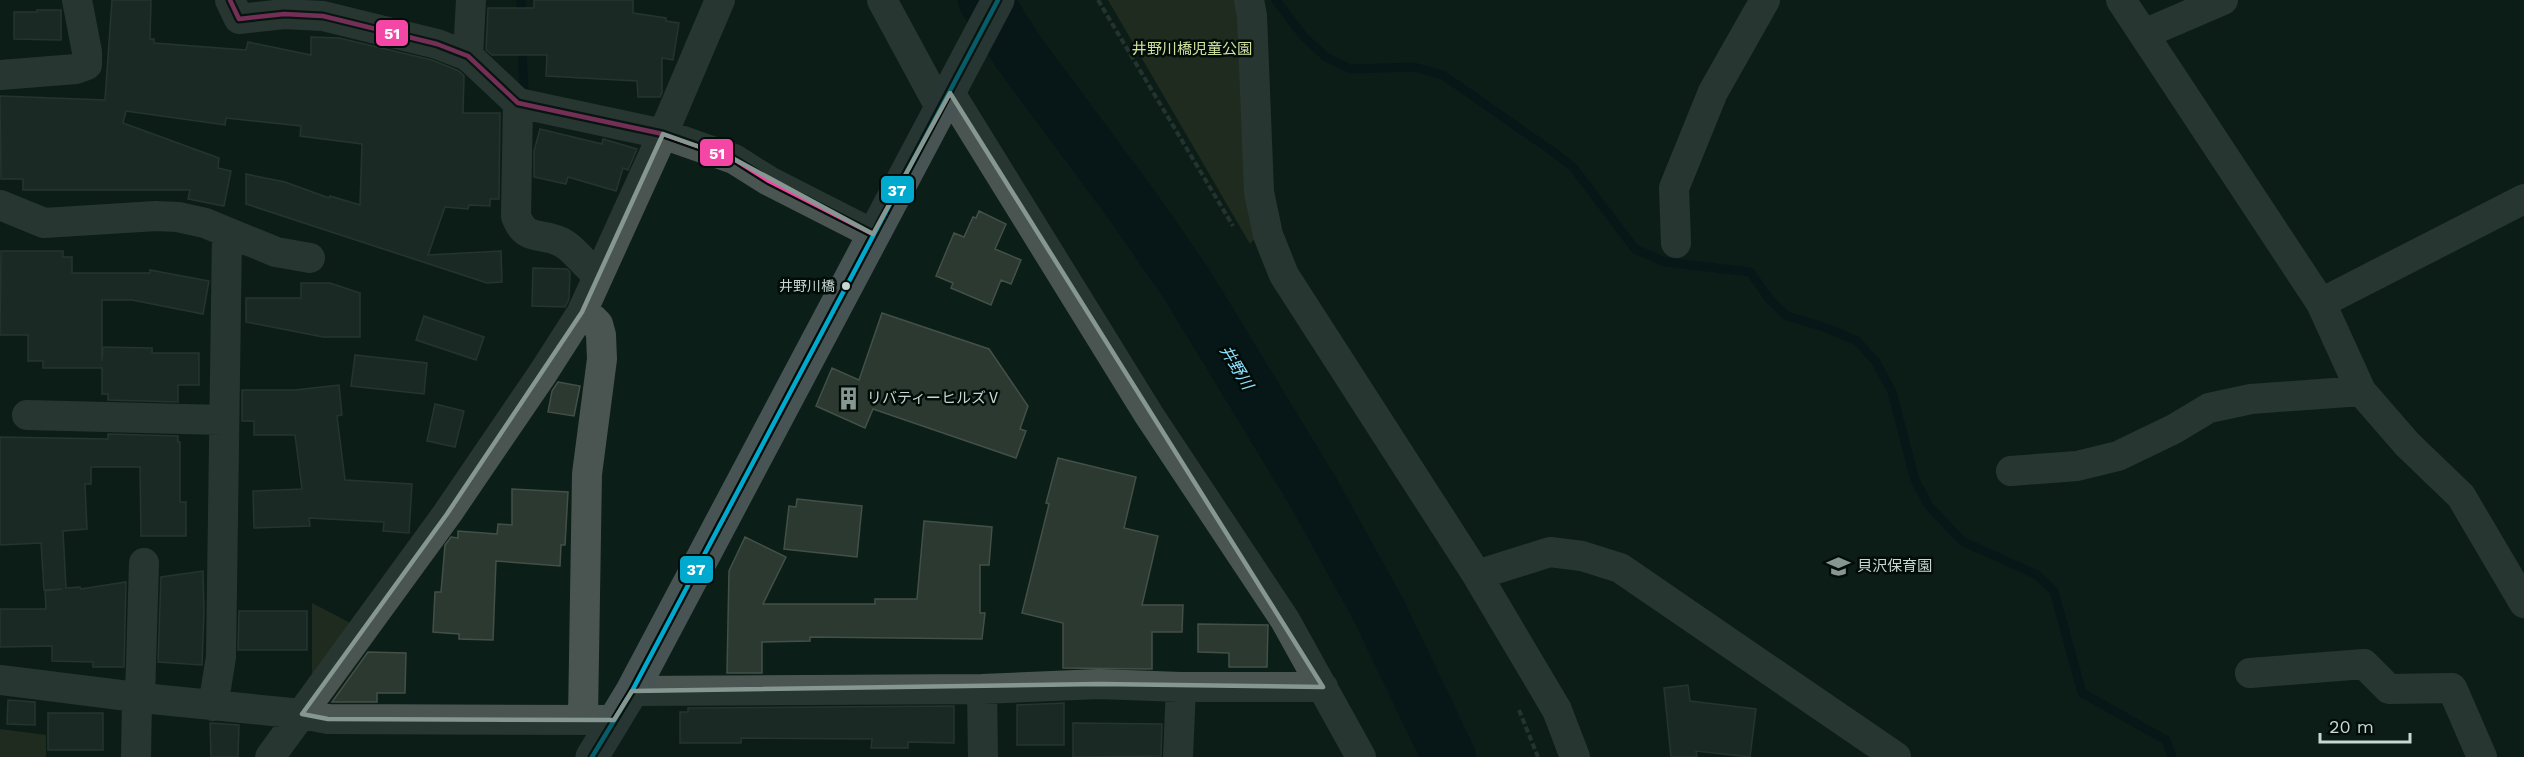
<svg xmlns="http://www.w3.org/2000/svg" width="2524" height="757" font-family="'Work Sans','Noto Sans JP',sans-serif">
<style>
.green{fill:#353c26}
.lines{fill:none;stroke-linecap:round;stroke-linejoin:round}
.stream{stroke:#010f14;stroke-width:9}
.river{stroke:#010f14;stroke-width:54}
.building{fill:#2b3931;stroke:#435048;stroke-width:1.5}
.path{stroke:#434e4b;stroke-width:4;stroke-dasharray:6 3;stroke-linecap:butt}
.minor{stroke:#4a5552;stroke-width:30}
.major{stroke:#485454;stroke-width:33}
.bus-1-casing{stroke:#020c08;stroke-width:9}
.bus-2-casing{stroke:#020c08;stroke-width:9}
.bus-1{stroke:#00a9ce;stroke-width:4.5}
.bus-2{stroke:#f346a5;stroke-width:4.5}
.marked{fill:none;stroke:#859790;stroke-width:4.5;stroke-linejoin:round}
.bus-dot{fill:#c6d8d1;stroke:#020c08;stroke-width:2}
.labels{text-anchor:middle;stroke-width:5;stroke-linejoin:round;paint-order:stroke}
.bus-label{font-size:14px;fill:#c6d8d1;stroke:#020c08;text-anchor:end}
.park-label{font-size:15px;fill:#d1e29e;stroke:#020c08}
.poi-label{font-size:15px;fill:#c6d8d1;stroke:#020c08;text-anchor:start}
.water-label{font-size:16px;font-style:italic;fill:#8de1fd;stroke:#020c08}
.line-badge{stroke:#020c08;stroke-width:2}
.badge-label{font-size:16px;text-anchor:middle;font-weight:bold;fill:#fff}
</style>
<rect width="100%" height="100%" fill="#0c1e18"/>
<path class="green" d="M1108,0H1238L1256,237L1250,244Z
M312,603L358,627L312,689Z
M0,729L46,735V757H0Z"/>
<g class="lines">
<path class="stream" d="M521,0V19
M1276,0L1303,36L1326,57L1351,69L1414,67L1443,75L1556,154L1573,167L1635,249L1665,262L1750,272L1771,301L1787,316L1824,327L1857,341L1876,362L1892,392L1915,480L1929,506L1962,541L2037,575L2054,591L2082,693L2166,740L2172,757
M522,44L524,93"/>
<path class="river" d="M985,0L1019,53L1134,208L1186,283L1312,490L1378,609L1449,757"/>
</g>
<path class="building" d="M112,0H151L150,39H154V43L246,50L248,42L311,55V37L339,38L432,60L459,71L464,76L463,113H500L499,199H490V206L469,205L468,209L445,207L428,255L501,251L502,282L487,283L246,204V174L285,182L329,198L330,196L360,205L362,144L300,136L301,126L226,118L225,125L126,111L123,123L219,158L218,168L231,171L224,206L188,199L190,190H23V179H1L0,96L105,100Z
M534,0H633V13L666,18V21L679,23L673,60L662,58V92L660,97H638L637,81L546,76L547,55H492L486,50L488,8H534Z
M37,10H61V40L14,39V12H37Z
M540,129L602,144L603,139L637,149L628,170L623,168L616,191L568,177L566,184L534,177V151Z
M979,211L1006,224L995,249L1021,260L1011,284L1001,280L991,305L951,288L953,283L936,276L954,233L964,237L973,217L976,218Z
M1,251H63V257H72V273H150V270L209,281L203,314L132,300H102V361L103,347L152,348V353H199V385H178V402L108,400V394H102V368H43V361H28V335H0Z
M533,268L567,269L570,272L569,299L565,307L532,306Z
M301,283H330L360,293V337H323L246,322V298H301Z
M882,313L989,349L1028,406L1020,429L1026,431L1016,458L873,409L865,428L816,406L832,368L859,380Z
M424,316L484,337L476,360L416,340Z
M355,355L427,363L424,394L351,386Z
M558,382L580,386L574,416L548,412L552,391Z
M339,385L342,415L337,416L345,480L412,484L409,533L383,531L384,522L309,518L310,526L254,528L253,491L302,489L295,435H254V421H242V390H295Z
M435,404L464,411L455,447L427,441Z
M108,434L178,436V442H180V502H186V536H141L140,467H91V484H85L87,529L63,531L66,588L80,587L81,589L126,582L124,667H93V662L52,661V646L0,647V609H46L45,591L62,589L44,590L41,543L0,545V437L108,439Z
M1058,458L1136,477L1124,528L1158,536L1142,605H1183L1182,632H1152V669L1063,668V623L1022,613L1049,504L1046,503Z
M512,489L568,492L565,545H561L560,566L496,561L493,640L459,639V634L433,632L435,592H441L445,545L451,537L458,538V531L497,534L498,524L512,525Z
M797,499L862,506L857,557L784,549L789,506L796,507Z
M924,521L992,527L989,565H980V613H985L982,639L810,637V641L762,642V673H727L729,571L745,537L786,557L763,604H875V599H917Z
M203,571L204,611L202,665L158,662L161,577Z
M239,611H307V650H238Z
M1198,624L1268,625L1267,667H1229V653L1198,652Z
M368,652L406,653L405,693H377V702H332Z
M1688,685L1690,701L1756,709L1750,757L1696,751L1697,757H1671L1664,688Z
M8,700L35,702V725L7,724Z
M1064,703V745H1017V705Z
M954,706V743L908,742V748H871L872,739L741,738V743H680V712H688V708Z
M48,713H103V750H48Z
M210,723L239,725L238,757H211Z
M1073,723L1162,724L1161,756L1073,757Z"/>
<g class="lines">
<path class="path" d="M1098,0L1233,226
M1519,710L1538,757"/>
<path class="minor" d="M230,0L239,19L284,14L323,16L437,44L468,56L518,103L663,134L734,159L769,181L873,234
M882,0L941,109
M1249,0L1252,16L1259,192L1268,235L1284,275L1477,575L1557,710L1575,757
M2121,0L2321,303L2361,391L2407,444L2461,496L2524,603
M2144,34L2223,0
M468,56L471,0
M0,75L76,69L87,65V52L77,0
M950,93L1149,415L1285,620L1361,757
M518,103L516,216C525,242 541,232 561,242C572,247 589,268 598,277
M0,205L44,223L156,216L178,217L205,223L276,252L310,258
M1676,243L1674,188L1713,92L1765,0
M2321,303L2524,199
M583,309L598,324L601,335L602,359L587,474L583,718
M27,415L223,420
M2011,471L2077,466L2118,456L2174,429L2209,408L2251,399L2361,391
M1477,575L1550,552L1582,556L1620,568L1896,757
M2250,673L2364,664L2389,689L2452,688L2482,757
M0,680L152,699L302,714L328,719L614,720
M982,689L983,757
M632,691L982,689L1099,684L1181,687H1323
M140,697L144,563
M213,706L221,657L227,234
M136,757L137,697
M270,757L447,514L543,373L582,312L663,134L720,0
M1178,757L1181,687"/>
<path class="major" d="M592,757L632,691L998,0"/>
<defs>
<path id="bus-1" d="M592,757L632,691L998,0"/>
<path id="bus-2" d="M230,0L239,19L284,14L323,16L437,44L468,56L518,103L663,134L734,159L769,181L873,234"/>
</defs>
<use href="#bus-1" class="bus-1-casing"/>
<use href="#bus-2" class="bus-2-casing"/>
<use href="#bus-1" class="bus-1"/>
<use href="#bus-2" class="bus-2"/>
</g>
<path d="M0 0H2524V757H0ZM950,93L1323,687L1099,684L632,691L614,720L328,719L302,714L447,514L582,312L663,134L734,159L873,234Z" fill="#0c1e18" fill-opacity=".55" fill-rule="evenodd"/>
<path class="marked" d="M950,93L1323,687L1099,684L632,691L614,720L328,719L302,714L447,514L582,312L663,134L734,159L873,234Z"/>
<defs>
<symbol id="building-bare" viewBox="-9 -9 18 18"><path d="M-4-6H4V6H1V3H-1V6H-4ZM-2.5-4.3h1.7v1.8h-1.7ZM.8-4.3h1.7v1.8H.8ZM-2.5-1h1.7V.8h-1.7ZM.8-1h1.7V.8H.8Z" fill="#859790" stroke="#020c08" stroke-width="2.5" paint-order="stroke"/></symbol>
<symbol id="school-bare" viewBox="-9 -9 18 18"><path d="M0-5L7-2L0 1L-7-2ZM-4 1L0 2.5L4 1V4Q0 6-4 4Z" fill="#859790" stroke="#020c08" stroke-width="2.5" paint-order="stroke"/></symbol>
</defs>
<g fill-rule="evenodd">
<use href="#building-bare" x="832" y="382" width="33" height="33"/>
<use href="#school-bare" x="1822" y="550" width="33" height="33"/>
</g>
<circle class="bus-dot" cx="846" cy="286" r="5"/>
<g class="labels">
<g class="bus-label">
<text x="835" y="291">井野川橋</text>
</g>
<g class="park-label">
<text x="1192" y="54">井野川橋児童公園</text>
</g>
<g class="poi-label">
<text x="867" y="403">リバティーヒルズⅤ</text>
<text x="1857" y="571">貝沢保育園</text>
</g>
<g class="water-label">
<text transform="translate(1237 367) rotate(59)" y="6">井野川</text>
</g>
</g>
<g class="line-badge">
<rect x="375" y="19" width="34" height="28" rx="6" fill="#f346a5"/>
<rect x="699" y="138" width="35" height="29" rx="6" fill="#f346a5"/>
<rect x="880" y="175" width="35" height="29" rx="6" fill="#00a9ce"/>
<rect x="679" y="555" width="35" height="29" rx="6" fill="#00a9ce"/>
</g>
<g class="badge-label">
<text x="392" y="39">51</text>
<text x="717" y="159">51</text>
<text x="897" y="196">37</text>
<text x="696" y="575">37</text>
</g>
<path d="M2320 733v9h90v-9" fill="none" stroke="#c6d8d1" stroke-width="3"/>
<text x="2329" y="733" font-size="18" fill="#c6d8d1" stroke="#020c08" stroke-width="4.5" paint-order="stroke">20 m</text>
</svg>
